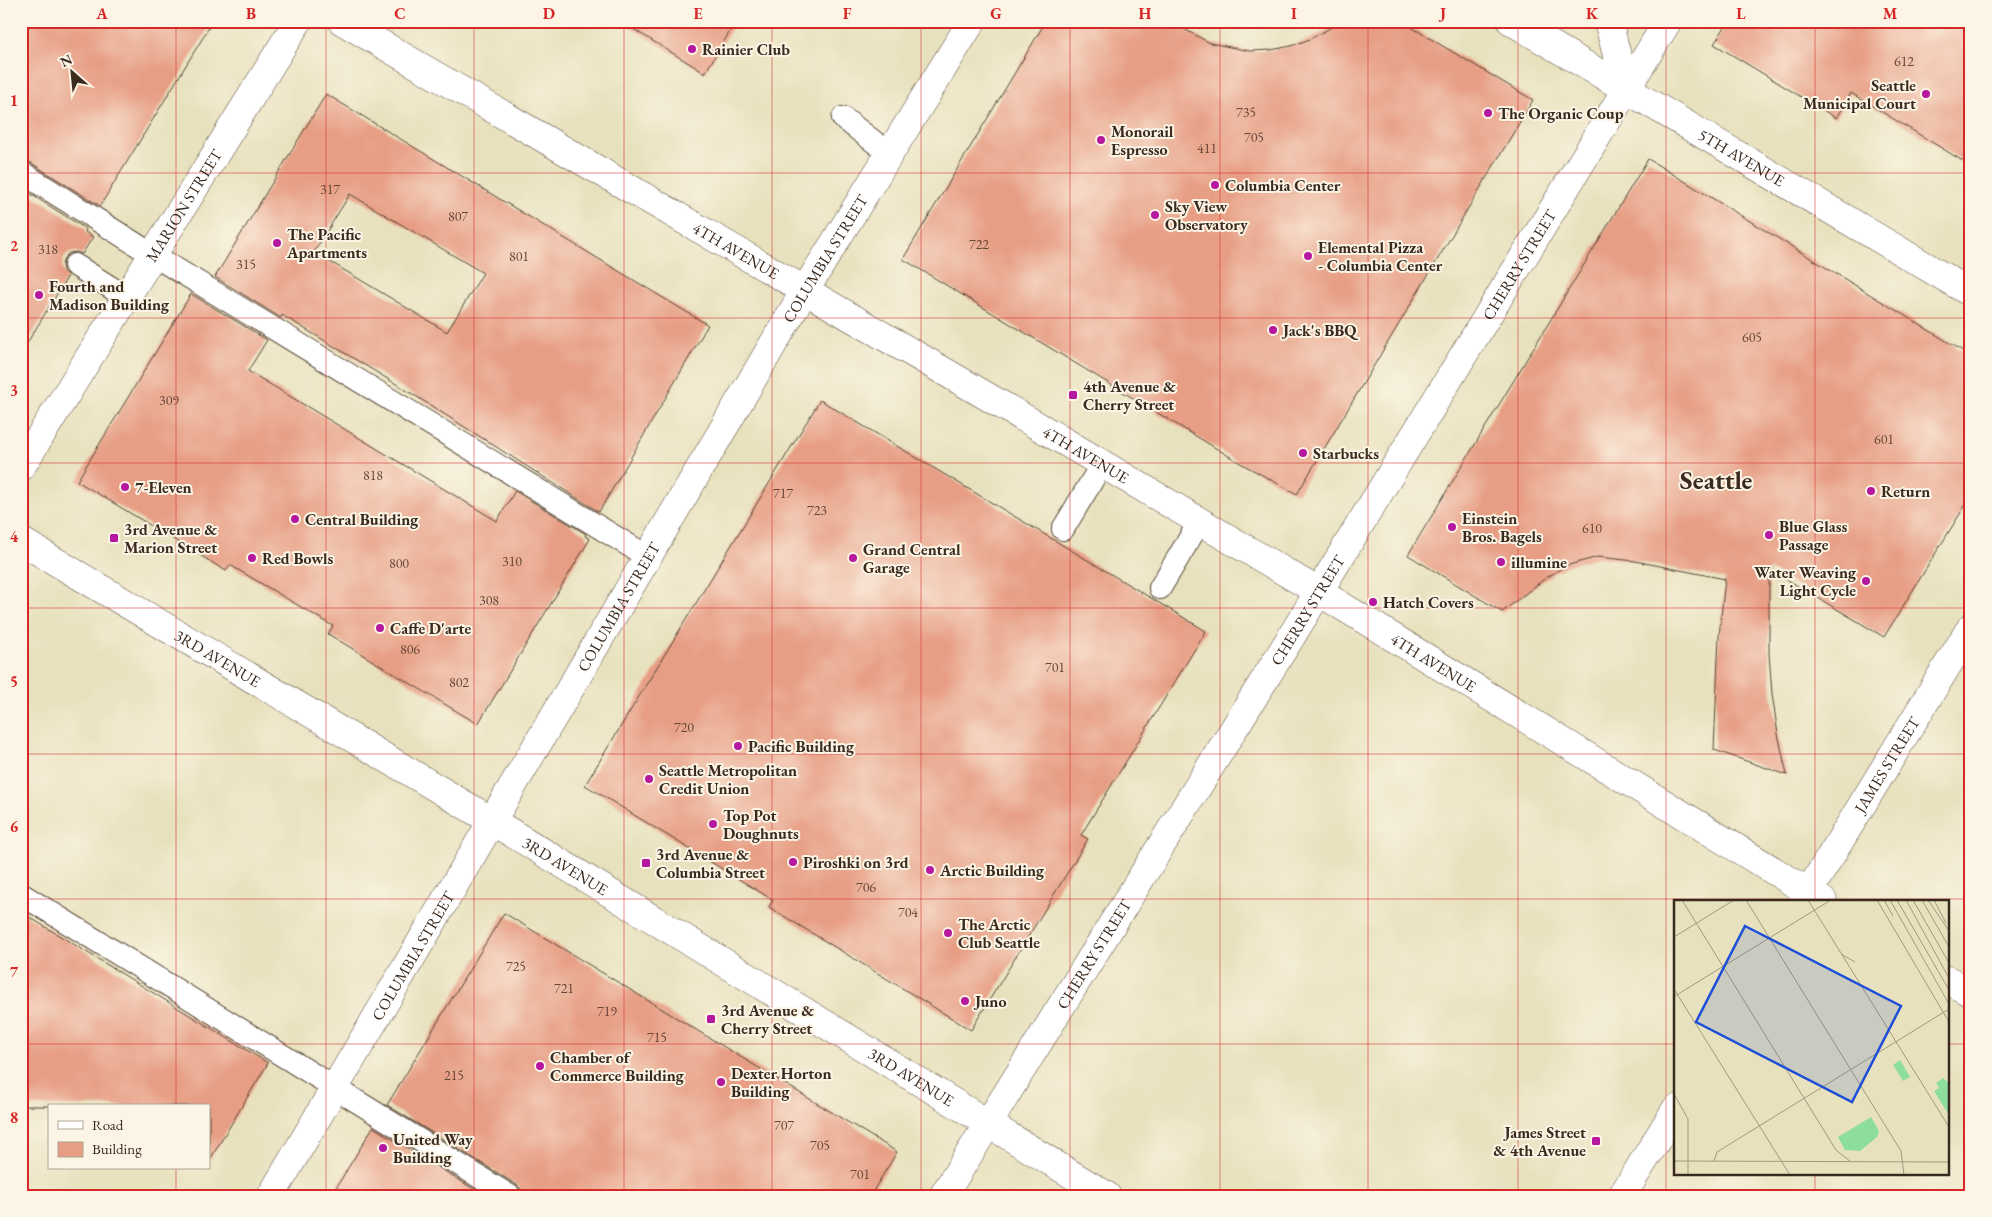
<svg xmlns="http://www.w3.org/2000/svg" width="1992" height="1217" font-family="'EB Garamond',serif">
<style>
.building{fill:#e79e84;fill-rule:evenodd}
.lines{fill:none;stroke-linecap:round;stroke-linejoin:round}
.lane-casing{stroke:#554536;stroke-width:24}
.secondary-casing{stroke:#554536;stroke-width:29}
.primary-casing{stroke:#554536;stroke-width:29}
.highway-casing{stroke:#554536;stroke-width:29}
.lane{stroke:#fff;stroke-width:22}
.secondary{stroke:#fff;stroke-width:28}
.primary{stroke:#fff;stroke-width:28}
.highway{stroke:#fff;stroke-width:28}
.grid{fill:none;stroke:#d62828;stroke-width:1;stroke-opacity:0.55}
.poi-dot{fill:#b5179e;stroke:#fcf5e5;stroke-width:2}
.labels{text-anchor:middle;stroke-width:4;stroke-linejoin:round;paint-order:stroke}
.number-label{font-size:14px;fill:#664738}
.poi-label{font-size:16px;font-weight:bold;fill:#3b2a1e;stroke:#fcf5e5;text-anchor:start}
.street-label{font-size:16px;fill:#3b2a1e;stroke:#fcf5e5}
.town-label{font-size:26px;font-weight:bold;fill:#3b2a1e;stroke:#fcf5e5}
.inset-road{fill:none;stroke:#a3987e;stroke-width:1}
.view{fill:#1d4ed8;fill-opacity:0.15;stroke:#1d4ed8;stroke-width:2.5}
.inset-edge{fill:none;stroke:#3b2a1e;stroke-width:2.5}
.neatline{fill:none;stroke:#d62828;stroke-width:2}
.grid-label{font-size:16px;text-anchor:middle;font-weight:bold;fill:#d62828}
</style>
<rect width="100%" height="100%" fill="#fcf5e5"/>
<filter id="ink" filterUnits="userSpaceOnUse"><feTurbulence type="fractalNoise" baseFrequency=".02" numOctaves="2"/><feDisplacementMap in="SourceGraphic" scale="10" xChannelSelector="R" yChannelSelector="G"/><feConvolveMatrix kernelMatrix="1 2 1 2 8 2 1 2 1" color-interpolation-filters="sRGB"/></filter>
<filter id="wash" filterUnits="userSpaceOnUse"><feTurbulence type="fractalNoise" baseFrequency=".0096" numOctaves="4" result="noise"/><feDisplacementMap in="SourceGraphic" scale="20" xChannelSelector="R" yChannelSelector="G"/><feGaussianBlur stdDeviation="1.12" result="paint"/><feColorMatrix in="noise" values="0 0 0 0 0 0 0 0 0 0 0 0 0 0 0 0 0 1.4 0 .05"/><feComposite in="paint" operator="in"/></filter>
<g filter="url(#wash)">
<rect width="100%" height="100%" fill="#e8e1be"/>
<g id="blocks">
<path class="building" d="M21,21H213L100,206L28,161L21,159Z
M620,21H736L705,73Z
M1046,21H1169L1210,43L1250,51L1271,50L1291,46L1310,39L1343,21H1401L1533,100L1297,494L1242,464L903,259Z
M1729,21H1971V166L1851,93L1836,118L1714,44Z
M326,94L708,325L599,512L411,393L282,315L281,318L215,277ZM350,194L483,273L447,332L314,252Z
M1648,159L1971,356V496L1884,637L1769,569V653L1772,694L1778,734L1787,775L1714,750L1719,636L1725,579L1635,561L1598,557L1565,566L1543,580L1502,612L1408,555Z
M21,188L86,229L85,232L93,237L82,254L76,252L69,253L64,258L62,265L63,271L68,276L21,353Z
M191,294L267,340L248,371L497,521L515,491L586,534L585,536L590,539L478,724L328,634L333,626L230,565L226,571L77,481Z
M820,400L1206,631L1081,835L1088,839L971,1030L769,907L773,900L585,785Z
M21,912L268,1063L209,1161V1106H21Z
M504,913L897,1152L870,1196H523L521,1189L517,1185L387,1105Z
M373,1127L485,1196H331Z"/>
</g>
</g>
<g filter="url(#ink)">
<use href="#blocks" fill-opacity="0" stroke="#554536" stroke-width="1"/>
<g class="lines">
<defs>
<path id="lane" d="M843,118L890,154
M21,172L153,255L648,557
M75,265L126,297
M1063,529L1102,464
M1160,588L1200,521
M21,894L510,1196"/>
<g id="secondary">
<path id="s1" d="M1511,21L1971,293"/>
<path id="s2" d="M21,541L492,821L1107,1196"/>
<path id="s3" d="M1803,901L1971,627"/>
<path id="s4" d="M271,1196L805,290L972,21"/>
<path id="s5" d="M943,1196L1291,637L1668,21"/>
<path d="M1622,1196L1676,1109"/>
</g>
<g id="primary">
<path id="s6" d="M342,21L1050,433L1319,592L1823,901"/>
<path id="s7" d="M21,467L298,21"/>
<path d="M1948,980L1971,993"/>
</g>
<path id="highway" d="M1608,21L1626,90"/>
</defs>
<use href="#lane" class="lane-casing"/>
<use href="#secondary" class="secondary-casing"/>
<use href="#primary" class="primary-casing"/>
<use href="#highway" class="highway-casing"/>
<use href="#lane" class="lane"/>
<use href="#secondary" class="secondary"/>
<use href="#primary" class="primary"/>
<use href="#highway" class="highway"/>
</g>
</g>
<path class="grid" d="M176,21V1106M326,21V1196M474,21V1196M624,21V1196M772,21V1196M921,21V1196M1070,21V1196M1220,21V1196M1368,21V1196M1518,21V1196M1666,21V1196M1815,21V901M21,173H1971M21,318H1971M21,463H1971M21,608H1971M21,754H1971M21,899H1971M21,1044H1676M1948,1044H1971M176,1168V1196M1815,1173V1196"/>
<g class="poi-dot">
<circle cx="692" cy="49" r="5"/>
<circle cx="1926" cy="94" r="5"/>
<circle cx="1488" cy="113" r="5"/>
<circle cx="1101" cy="140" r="5"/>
<circle cx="1215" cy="185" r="5"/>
<circle cx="1155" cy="215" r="5"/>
<circle cx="277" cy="243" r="5"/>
<circle cx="1308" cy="256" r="5"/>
<circle cx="39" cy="295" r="5"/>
<circle cx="1273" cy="330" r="5"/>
<rect x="1068" y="390" width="10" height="10" rx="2.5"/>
<circle cx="1303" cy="453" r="5"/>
<circle cx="125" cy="487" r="5"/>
<circle cx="1871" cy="491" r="5"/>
<circle cx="295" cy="519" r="5"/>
<circle cx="1452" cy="527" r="5"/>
<circle cx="1769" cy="535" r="5"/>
<rect x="109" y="533" width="10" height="10" rx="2.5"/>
<circle cx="252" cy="558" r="5"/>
<circle cx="853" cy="558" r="5"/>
<circle cx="1501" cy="562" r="5"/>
<circle cx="1866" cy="581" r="5"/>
<circle cx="1373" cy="602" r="5"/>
<circle cx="380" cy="628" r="5"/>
<circle cx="738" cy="746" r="5"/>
<circle cx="649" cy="779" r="5"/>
<circle cx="713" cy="824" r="5"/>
<circle cx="793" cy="862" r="5"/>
<rect x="641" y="858" width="10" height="10" rx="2.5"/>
<circle cx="930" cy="870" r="5"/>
<circle cx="948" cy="933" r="5"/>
<circle cx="965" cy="1001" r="5"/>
<rect x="706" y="1014" width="10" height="10" rx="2.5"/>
<circle cx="540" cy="1066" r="5"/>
<circle cx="721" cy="1082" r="5"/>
<rect x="1591" y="1136" width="10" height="10" rx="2.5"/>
<circle cx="383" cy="1148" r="5"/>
</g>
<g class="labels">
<g class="number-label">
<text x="1904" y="66">612</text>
<text x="1246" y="117">735</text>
<text x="1254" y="142">705</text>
<text x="1207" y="153">411</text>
<text x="330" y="194">317</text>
<text x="458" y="221">807</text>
<text x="979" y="249">722</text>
<text x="48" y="254">318</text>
<text x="519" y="261">801</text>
<text x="246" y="269">315</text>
<text x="1752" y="342">605</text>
<text x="169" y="405">309</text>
<text x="1884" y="444">601</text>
<text x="373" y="480">818</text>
<text x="783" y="498">717</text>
<text x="817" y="515">723</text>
<text x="1592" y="533">610</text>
<text x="512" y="566">310</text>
<text x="399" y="568">800</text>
<text x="489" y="605">308</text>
<text x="410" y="654">806</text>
<text x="1055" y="672">701</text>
<text x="459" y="687">802</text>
<text x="684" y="732">720</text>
<text x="866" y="892">706</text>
<text x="908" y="917">704</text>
<text x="516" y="971">725</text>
<text x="564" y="993">721</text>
<text x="607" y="1016">719</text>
<text x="657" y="1042">715</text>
<text x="454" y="1080">215</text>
<text x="784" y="1130">707</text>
<text x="820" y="1150">705</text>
<text x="860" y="1179">701</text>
</g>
<g class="poi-label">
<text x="702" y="55">Rainier Club</text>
<text x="1916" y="91" text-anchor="end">Seattle<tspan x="1916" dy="18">Municipal Court</tspan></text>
<text x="1498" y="119">The Organic Coup</text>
<text x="1111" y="137">Monorail<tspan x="1111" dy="18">Espresso</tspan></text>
<text x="1225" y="191">Columbia Center</text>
<text x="1165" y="212">Sky View<tspan x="1165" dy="18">Observatory</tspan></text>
<text x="287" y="240">The Pacific<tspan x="287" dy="18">Apartments</tspan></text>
<text x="1318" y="253">Elemental Pizza<tspan x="1318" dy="18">- Columbia Center</tspan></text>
<text x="49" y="292">Fourth and<tspan x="49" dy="18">Madison Building</tspan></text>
<text x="1283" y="336">Jack's BBQ</text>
<text x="1083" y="392">4th Avenue &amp;<tspan x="1083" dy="18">Cherry Street</tspan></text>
<text x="1313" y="459">Starbucks</text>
<text x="135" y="493">7-Eleven</text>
<text x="1881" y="497">Return</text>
<text x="1462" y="524">Einstein<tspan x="1462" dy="18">Bros. Bagels</tspan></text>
<text x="305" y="525">Central Building</text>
<text x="1779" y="532">Blue Glass<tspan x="1779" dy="18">Passage</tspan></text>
<text x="124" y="535">3rd Avenue &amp;<tspan x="124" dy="18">Marion Street</tspan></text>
<text x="863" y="555">Grand Central<tspan x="863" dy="18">Garage</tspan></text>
<text x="262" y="564">Red Bowls</text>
<text x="1511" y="568">illumine</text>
<text x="1856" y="578" text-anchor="end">Water Weaving<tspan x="1856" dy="18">Light Cycle</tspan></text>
<text x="1383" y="608">Hatch Covers</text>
<text x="390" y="634">Caffe D'arte</text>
<text x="748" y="752">Pacific Building</text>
<text x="659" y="776">Seattle Metropolitan<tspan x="659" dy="18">Credit Union</tspan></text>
<text x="723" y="821">Top Pot<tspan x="723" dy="18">Doughnuts</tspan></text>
<text x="656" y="860">3rd Avenue &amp;<tspan x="656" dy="18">Columbia Street</tspan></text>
<text x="803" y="868">Piroshki on 3rd</text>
<text x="940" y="876">Arctic Building</text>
<text x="958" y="930">The Arctic<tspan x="958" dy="18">Club Seattle</tspan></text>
<text x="975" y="1007">Juno</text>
<text x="721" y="1016">3rd Avenue &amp;<tspan x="721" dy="18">Cherry Street</tspan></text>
<text x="550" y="1063">Chamber of<tspan x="550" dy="18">Commerce Building</tspan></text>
<text x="731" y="1079">Dexter Horton<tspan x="731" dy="18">Building</tspan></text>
<text x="1586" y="1138" text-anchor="end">James Street<tspan x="1586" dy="18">&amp; 4th Avenue</tspan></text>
<text x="393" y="1145">United Way<tspan x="393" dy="18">Building</tspan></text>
</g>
<g class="street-label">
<text dy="6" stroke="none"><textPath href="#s1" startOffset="268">5TH AVENUE</textPath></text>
<text dy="6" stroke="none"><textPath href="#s7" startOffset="308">MARION STREET</textPath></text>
<text dy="6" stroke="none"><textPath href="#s6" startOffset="456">4TH AVENUE</textPath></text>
<text dy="6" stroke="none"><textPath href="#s4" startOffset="1089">COLUMBIA STREET</textPath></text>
<text dy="6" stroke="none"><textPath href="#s5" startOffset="1095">CHERRY STREET</textPath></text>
<text dy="6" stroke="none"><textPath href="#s6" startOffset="861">4TH AVENUE</textPath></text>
<text dy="6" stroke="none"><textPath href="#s4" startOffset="684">COLUMBIA STREET</textPath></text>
<text dy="6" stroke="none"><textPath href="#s5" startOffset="690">CHERRY STREET</textPath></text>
<text dy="6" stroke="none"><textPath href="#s2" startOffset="229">3RD AVENUE</textPath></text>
<text dy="6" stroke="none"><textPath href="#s6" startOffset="1266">4TH AVENUE</textPath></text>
<text dy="6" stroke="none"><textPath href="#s3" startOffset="160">JAMES STREET</textPath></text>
<text dy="6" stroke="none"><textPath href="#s2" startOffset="634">3RD AVENUE</textPath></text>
<text dy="6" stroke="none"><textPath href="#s5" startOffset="285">CHERRY STREET</textPath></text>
<text dy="6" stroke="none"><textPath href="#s4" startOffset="279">COLUMBIA STREET</textPath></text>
<text dy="6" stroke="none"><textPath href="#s2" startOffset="1039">3RD AVENUE</textPath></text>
</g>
<g class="town-label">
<text x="1716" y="489">Seattle</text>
</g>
</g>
<g transform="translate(1674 900)">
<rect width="275" height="275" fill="#e8e1be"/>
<path d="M226,160L236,177L229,181L219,165ZM269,178L275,183V215L260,191L265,188L262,183ZM197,217L205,231L203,237L186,251L171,250L164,237Z" fill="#8ddd9c"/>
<path class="inset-road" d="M8,0L162,250L177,262M72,0L227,251L230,275M134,0L275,227M203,0L275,122M210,0L219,16M216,0L275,104M223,0L275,90M232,0L275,78M239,0L275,63M248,0L275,47M254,0L275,31M260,0L272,23M0,37L60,0M167,54L181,62M0,89L116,275M1,96L157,0M0,194L14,219V275M0,261L275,262M40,261L43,252L275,109"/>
<path class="view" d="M71,26L227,106L178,202L22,122Z"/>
<rect width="275" height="275" class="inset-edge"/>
</g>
<rect width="1992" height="1217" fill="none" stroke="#fcf5e5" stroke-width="55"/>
<rect x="48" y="1104" width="162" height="65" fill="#fcf5e5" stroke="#afa495"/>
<rect x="58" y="1121" width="25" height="8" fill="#ffffff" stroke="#afa495"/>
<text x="92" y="1130" font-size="15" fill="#3b2a1e">Road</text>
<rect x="58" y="1142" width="25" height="15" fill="#e79e84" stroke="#afa495"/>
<text x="92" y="1154" font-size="15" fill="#3b2a1e">Building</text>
<g transform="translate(72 72) rotate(333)" stroke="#fcf5e5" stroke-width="4" paint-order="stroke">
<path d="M0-4L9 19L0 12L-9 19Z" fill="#3b2a1e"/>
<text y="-8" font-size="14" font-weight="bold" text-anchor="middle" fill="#3b2a1e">N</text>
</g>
<rect x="28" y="28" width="1936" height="1162" class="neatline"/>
<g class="grid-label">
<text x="102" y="19">A</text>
<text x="251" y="19">B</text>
<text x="400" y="19">C</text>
<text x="549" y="19">D</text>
<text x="698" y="19">E</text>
<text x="847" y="19">F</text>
<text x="996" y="19">G</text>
<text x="1145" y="19">H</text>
<text x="1294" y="19">I</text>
<text x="1443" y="19">J</text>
<text x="1592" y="19">K</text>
<text x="1741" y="19">L</text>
<text x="1890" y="19">M</text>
<text x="14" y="106">1</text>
<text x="14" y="251">2</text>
<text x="14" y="396">3</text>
<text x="14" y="542">4</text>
<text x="14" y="687">5</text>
<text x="14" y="832">6</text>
<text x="14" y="977">7</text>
<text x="14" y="1123">8</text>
</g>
</svg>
